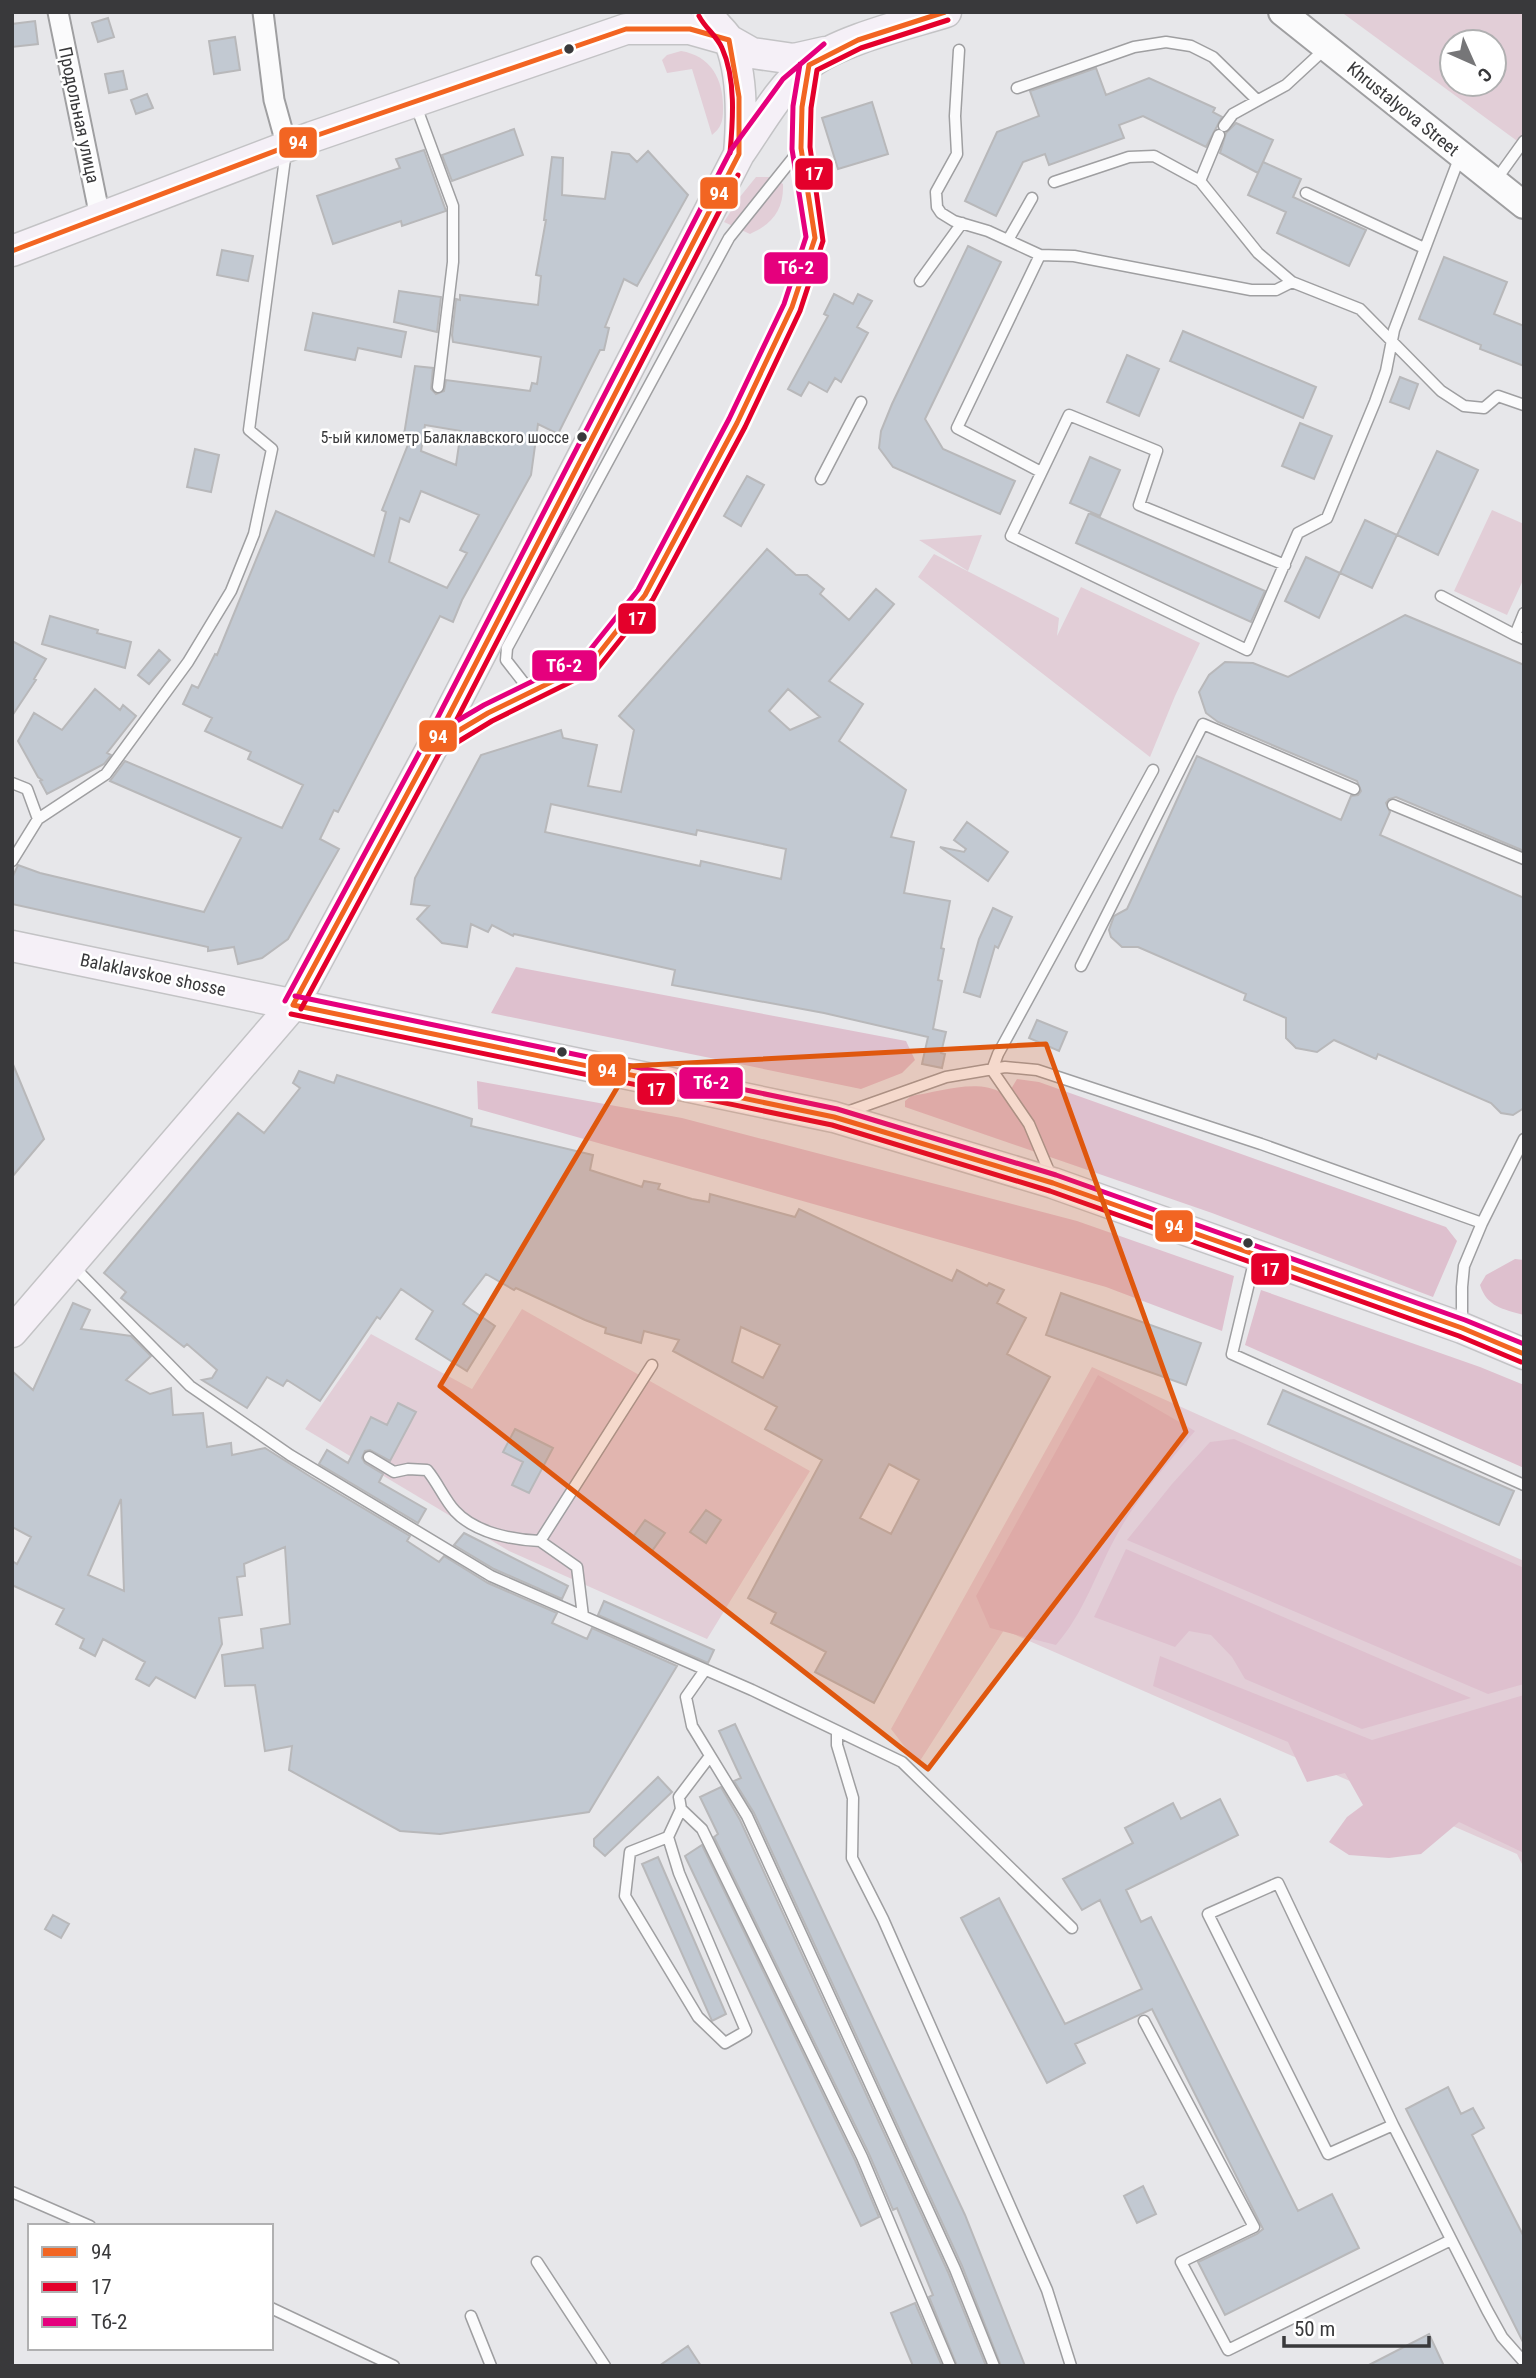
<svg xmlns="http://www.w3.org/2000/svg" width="1536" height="2378" font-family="'Roboto Condensed',sans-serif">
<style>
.green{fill:#e2ced7;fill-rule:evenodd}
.forest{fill:#dec0ce}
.building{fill:#c2c9d2;stroke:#b8b8ba;stroke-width:2;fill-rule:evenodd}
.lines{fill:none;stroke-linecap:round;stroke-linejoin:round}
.service-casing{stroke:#9f9fa1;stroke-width:13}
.minor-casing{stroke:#9f9fa1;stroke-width:23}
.secondary-casing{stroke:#9f9fa1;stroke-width:30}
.primary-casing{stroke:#c3c3c5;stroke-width:33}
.service{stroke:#fbfbfc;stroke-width:10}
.minor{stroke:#fbfbfc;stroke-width:19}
.secondary{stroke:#fbfbfc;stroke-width:26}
.primary{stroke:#f5f0f7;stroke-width:30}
.bus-1-casing{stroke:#fff;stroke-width:10}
.bus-2-casing{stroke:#fff;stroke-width:10}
.bus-3-casing{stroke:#fff;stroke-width:10}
.bus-1{stroke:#f26522;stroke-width:5}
.bus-2{stroke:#e4002b;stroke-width:5}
.bus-3{stroke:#e5007d;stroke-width:5}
.marked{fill:#df570e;fill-opacity:0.2;stroke:#df570e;stroke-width:5;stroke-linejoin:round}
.bus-dot{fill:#39393b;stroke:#fff;stroke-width:2.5}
.labels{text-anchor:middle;stroke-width:5;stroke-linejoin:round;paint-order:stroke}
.bus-label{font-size:16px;fill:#39393b;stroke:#fff;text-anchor:end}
.street-label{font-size:18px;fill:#39393b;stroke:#fff}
.line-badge{stroke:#fff;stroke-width:2.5}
.badge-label{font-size:19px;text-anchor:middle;font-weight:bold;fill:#fff}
</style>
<rect width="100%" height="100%" fill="#e7e7ea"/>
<path class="green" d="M1342,12H1524V146L1344,14ZM1452,42H1494V84H1452Z
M681,51C712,56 724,81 723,110C723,121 721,128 712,135L692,69L667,73L662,60L667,55Z
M756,177H773L783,184C784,210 772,224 750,234L724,222L739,198Z
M1492,510L1524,524V578L1507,615L1454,591Z
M982,535L968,571L919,540Z
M934,554L1059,618L1057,636L1081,587L1200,643L1175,696L1150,757L918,577Z
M522,1309L810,1471L707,1639L509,1551L305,1429L371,1334L472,1389Z
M1092,1367L1524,1561V1868L1517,1854L1004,1630L918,1764L891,1729Z"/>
<path class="forest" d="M516,967L906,1041L915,1060L902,1073L861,1089L491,1013Z
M1017,1079L1039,1082L1446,1227L1457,1241L1433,1297L1212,1213L905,1107V1101L911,1096C938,1092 977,1078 1002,1093L1011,1089Z
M477,1081L682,1118L1077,1221L1234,1276L1222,1331L1106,1287L478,1109Z
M1515,1259L1524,1260V1315C1503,1309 1487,1307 1480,1285L1486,1275Z
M1261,1290L1480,1367L1524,1385V1468L1245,1345Z
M1098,1375L1195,1431C1166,1465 1135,1500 1114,1540C1095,1576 1083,1614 1056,1645L990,1628L976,1596Z
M1234,1439L1524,1568V1684L1488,1694L1127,1540L1172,1484L1210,1442Z
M1126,1549L1471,1698L1362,1729L1245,1679L1232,1657L1211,1635L1189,1631L1175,1647L1094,1617Z
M1160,1656L1372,1740L1524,1695V1853L1459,1822L1421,1854L1389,1858L1349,1855L1329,1842L1347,1817L1363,1805L1345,1773L1307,1782L1288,1742L1153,1686Z"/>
<path class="building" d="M108,18L114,37L98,42L92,23Z
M35,21L38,44L12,47V24Z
M235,37L240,70L214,74L209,41Z
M1096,68L1106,95L1149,78L1215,108L1213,112L1222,117L1206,147L1143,116L1119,125L1124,138L1049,165L1045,154L1023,162L996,216L965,201L997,132L1039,116L1030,91Z
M123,71L127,89L109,93L105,74Z
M147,94L153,108L136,114L131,100Z
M872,102L888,154L838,169L822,118Z
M1236,123L1273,140L1258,173L1220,153L1226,133Z
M514,129L523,155L452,181L442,155Z
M424,150L446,211L402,226L401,221L333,244L317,196L400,168L396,159Z
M648,151L688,195L637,286L624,279L605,327L609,328L604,350H600L558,434L538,424L531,475L462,600L453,622L440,616L338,812L334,810L320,839L339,849L288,939L262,958L238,964L234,947L208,951V947L12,904V878L18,865L40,873L204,912L241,838L110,781L125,761L282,828L303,785L248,759L251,752L205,731L212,718L183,704L192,685L198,688L215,654L217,655L276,511L374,556L386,512L382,510L409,442L403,441L415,366L433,368L431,389L436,394L444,391L446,380L530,391L532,383L537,384L541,357L453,342L452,335L456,299L460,300V295L538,305L541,276L536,275L546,220H544L552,157L563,158L562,195L605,199L612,152L629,154L637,162ZM425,425L461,431L456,465L421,451ZM421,491L479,515L460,550L467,553L447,588L389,562L400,518L409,522Z
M1263,162L1301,179L1293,197L1366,230L1349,266L1277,233L1286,212L1248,195Z
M968,246L1001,262L925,419L943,449L1015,481L1000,514L893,467L879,448L881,431L892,404Z
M222,250L253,256L248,281L217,275Z
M1444,257L1507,282L1494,314L1524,326V366L1480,349L1481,345L1419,319Z
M399,291L441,297L437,332L394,322Z
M834,294L853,304L858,294L872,301L857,327L868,333L841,382L835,378L827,392L809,382L801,396L788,389L828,316L824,314Z
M313,313L406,332L401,357L358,348L355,360L305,350Z
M1183,331L1316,387L1303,418L1170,361Z
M1127,355L1159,369L1139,416L1107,402Z
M1400,377L1418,384L1409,409L1390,402Z
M1300,423L1332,436L1314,479L1282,466Z
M195,449L219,455L211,492L187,487Z
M1437,451L1478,470L1438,555L1397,535Z
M1090,457L1120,470L1100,516L1070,503Z
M747,476L764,485L741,526L724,516Z
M1089,513L1265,591L1251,622L1076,543Z
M1365,520L1397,535L1372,588L1340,573Z
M767,549L796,575H807L824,589L820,594L849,620L876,589L894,604L829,681L863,704L839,741L906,790L891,837L914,842L904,893L950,901L941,948L944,949L938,980L942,981L933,1029L946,1032L941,1053L945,1054L942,1068L922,1064L928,1037L824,1013L672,985L675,970L514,934L513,936L492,925L488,932L471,924L467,947L442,943L417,919L429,906L411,904L415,878L481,755L561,730L563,738L597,745L588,786L621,792L634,730L619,716ZM788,689L820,717L790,730L769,711ZM551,804L696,835L697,830L786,849L781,879L701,861L700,866L545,832Z
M1306,557L1340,573L1319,618L1285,601Z
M1405,615L1524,665V851L1396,797L1389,799L1386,803L1390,812L1380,835L1524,898V1108L1513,1115L1501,1113L1491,1103L1378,1054L1376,1059L1334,1040L1317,1052L1296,1048L1286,1038V1018L1244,1000L1246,994L1138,947H1122L1111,937L1109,930L1114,916L1127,909L1197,756L1341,820L1351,796L1358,795L1361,791L1357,781L1218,722L1206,713L1199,692L1209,675L1225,662L1253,663L1288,677Z
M50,616L98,630L97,633L131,642L125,668L42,644Z
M12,641L46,659L34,679L36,680L12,716Z
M159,650L170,660L149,684L138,675Z
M95,689L120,710L123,705L136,716L107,753L111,755L104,764L47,794L40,781L42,780L38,777L18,741L34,713L62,730Z
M967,822L1008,852L988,881L940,847L964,852L966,849L954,840Z
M993,908L1012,917L998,948L995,946L980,997L964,992L979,939Z
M1037,1020L1067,1032L1059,1051L1029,1038Z
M12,1062L44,1139L12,1177Z
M299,1071L334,1083L337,1075L472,1119L471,1126L593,1155L590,1170L642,1187L644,1181L660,1184L658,1189L692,1199L709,1202L710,1194L795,1217L799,1209L952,1281L957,1270L987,1286L989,1283L1004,1290L997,1303L1026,1318L1007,1354L1050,1377L874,1703L815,1672L826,1652L771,1623L776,1613L748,1598L822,1460L765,1429L777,1407L673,1351L679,1340L644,1331L641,1343L605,1333L606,1328L585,1320L516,1288L514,1290L486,1274L463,1304L495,1326L467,1371L416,1339L433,1311L401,1289L380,1319L377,1317L320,1401L287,1380L283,1386L267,1377L247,1408L202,1380L212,1378L217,1370L187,1344L184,1347L121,1298L126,1292L104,1273L238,1113L264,1133L300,1088L293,1083ZM741,1327L780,1345L763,1378L732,1362ZM889,1464L919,1480L891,1534L860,1518Z
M1061,1293L1201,1343L1186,1385L1046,1335Z
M73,1303L90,1310L81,1329L131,1336L151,1356L126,1380L150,1394L171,1388L173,1415L203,1413L207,1447L231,1443L232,1455L265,1448L311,1477L410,1536L407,1541L439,1562L444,1556L488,1583L557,1613L552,1623L587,1639L592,1628L677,1666L589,1812L440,1834L400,1831L289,1770L292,1746L265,1751L255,1685L225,1686L222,1655L263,1648L261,1629L290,1624L285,1547L244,1564L245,1576L237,1577L242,1615L219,1618L222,1644L195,1698L156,1677L149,1686L136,1679L145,1662L103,1639L95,1656L80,1648L84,1639L56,1624L64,1609L12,1585V1561L17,1564L31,1537L12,1527V1371L33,1390ZM121,1499L124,1591L88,1575Z
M1283,1390L1514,1491L1499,1525L1268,1424Z
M398,1403L416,1412L390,1461L370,1450L365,1451L362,1458L365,1463L383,1474L379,1482L426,1509L418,1523L319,1464L327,1450L348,1463L371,1417L387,1425Z
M515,1429L553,1448L529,1493L512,1485L523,1462L503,1452Z
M706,1510L721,1520L706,1543L690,1532Z
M645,1520L665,1533L652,1551L633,1537Z
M464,1533L568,1586L562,1599L494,1569L454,1545Z
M604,1601L714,1650L708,1663L598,1615Z
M735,1724L965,2215L1025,2366H1001L962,2266L754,1813L734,1781L741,1778L719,1731Z
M658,1777L672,1792L605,1856L594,1846V1839Z
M721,1787L740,1820L948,2272L986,2366H957L929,2297L933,2295L897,2208L893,2210L869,2154L714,1837L718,1834L700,1797Z
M1220,1799L1238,1835L1126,1890L1141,1922L1151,1917L1298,2211L1332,2194L1359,2248L1225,2315L1198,2262L1257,2234L1263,2229L1152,2009L1075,2044L1085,2063L1047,2083L961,1918L999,1898L1065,2024L1142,1989L1100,1900L1082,1910L1063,1879L1133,1843L1125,1828L1173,1803L1181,1819Z
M702,1845L855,2160L879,2217L861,2226L685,1856Z
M658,1857L726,2014L712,2021L642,1864Z
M53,1915L69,1924L61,1938L45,1929Z
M1448,2087L1461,2114L1473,2108L1484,2128L1472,2135L1524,2237V2344L1406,2109Z
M1143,2186L1156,2214L1137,2223L1124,2196Z
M915,2303L942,2366H913L891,2313Z
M1429,2334L1444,2366H1367Z
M688,2346L701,2366H659Z"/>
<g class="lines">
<defs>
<path id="service" d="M959,50L955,116L957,154L936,192L937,207L941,213L954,221L988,231L1040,255L1074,256L1251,290H1276L1292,282
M1017,88L1134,47L1166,42L1191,46L1213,57L1257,100
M416,106L453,206V262L438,387
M1224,126L1233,114L1286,85L1326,48
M1496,180L1524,141
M1200,181L1219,135
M1054,182L1129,157L1154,156L1200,181L1258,253L1292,282L1360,309L1441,391L1464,406L1484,408L1498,396L1524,405
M1306,193L1424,248
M1008,240L1032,198
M1040,255L957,428L1041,472
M920,281L962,223
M821,479L861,402
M1285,565L1139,505L1157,451L1069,415L1011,536L1247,650L1298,533L1327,518L1375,402L1386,371L1394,330L1460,156
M1441,596L1515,635
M1524,613L1515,635L1524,639
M531,692L506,660L507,648L729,238L801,148
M448,737L488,713L592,662L645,595L737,423L792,307L815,238L801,148L802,107L807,76
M12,783L27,789L38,819
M1393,805L1524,859
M12,861L38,819L106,774L188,662L231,591L254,534L272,449L249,430L286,151
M1081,966L1203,724L1354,789
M847,1112L946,1077L1005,1067L1037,1070L1261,1144L1482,1223L1464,1266L1462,1287V1324
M1051,1176L1029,1124L992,1070L998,1054L1153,770
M1482,1223L1524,1139
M1255,1258L1232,1354L1524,1485
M73,1266L190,1386L290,1455L491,1576L752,1690L902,1762L1072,1928
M369,1457L394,1472L408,1469L427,1470C438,1483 444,1499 455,1511C475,1533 513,1540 540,1541
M583,1616L577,1567L540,1541L652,1365
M705,1670L686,1697L692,1726L747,1816L955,2269L994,2366
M837,1731V1745L853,1798L852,1858L883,1919L1047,2290L1071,2366
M710,1756L679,1797L681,1809L702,1829L862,2157L950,2366
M668,1837L630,1852L625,1896L698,2017L725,2043L746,2031L679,1873L668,1837L681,1809
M1144,2021L1254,2227L1181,2262L1228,2350L1451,2240
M1393,2125L1278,1883L1208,1914L1328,2154L1393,2125L1487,2310L1502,2337L1524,2362
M12,2192L90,2226
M537,2262L605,2366
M271,2308L394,2366
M471,2316L491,2366"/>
<path id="minor" d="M58,12L100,217
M263,12L274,100L287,147"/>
<path id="secondary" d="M1282,12L1524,205"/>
<path id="primary" d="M707,12C712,25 725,31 730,43C743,76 742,119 739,154
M12,251L312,137L626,29H690L729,40L752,53L794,59L825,52
M12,946L834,1117L1053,1183L1462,1328L1524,1354
M12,1332L293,1005L433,746L739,154C760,124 780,87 809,64C840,40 908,24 946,12"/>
</defs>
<use href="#service" class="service-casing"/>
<use href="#minor" class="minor-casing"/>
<use href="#secondary" class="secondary-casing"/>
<use href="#primary" class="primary-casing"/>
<use href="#service" class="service"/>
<use href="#minor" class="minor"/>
<use href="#secondary" class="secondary"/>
<use href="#primary" class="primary"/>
<defs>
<path id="bus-1" d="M12,251L312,137L626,29H690L729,40L739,97V154L433,746L293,1005
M433,746L488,713L592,662L645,595L737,423L792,307L815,238L801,148L802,107L809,65L858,40L945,12
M293,1005L834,1117L1053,1183L1462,1328L1524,1354"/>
<path id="bus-2" d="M699,16C705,28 717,36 722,48C736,79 733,120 730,153
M438,754L492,721L597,669L653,599L745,427L800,311L823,241L810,147L811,108L817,70L861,48L948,20
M301,1009L441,750L738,175
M291,1014L832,1125L1050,1191L1459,1336L1521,1362"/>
<path id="bus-3" d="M428,738L484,705L586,655L638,590L729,419L784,304L806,237L792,149L793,106L800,64
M295,996L837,1109L1056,1175L1465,1320L1524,1344
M285,1001L425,742L731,150L783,79L824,44"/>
</defs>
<use href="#bus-1" class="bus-1-casing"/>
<use href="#bus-2" class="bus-2-casing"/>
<use href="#bus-3" class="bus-3-casing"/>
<use href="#bus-1" class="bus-1"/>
<use href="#bus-2" class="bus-2"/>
<use href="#bus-3" class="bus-3"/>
</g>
<path class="marked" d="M1046,1044L1186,1432L928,1769L440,1386L630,1066Z"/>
<g class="bus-dot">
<circle cx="569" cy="49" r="6"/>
<circle cx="582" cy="437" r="6"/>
<circle cx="562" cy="1052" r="6"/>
<circle cx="1248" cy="1243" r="6"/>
</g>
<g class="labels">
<g class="bus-label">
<text x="569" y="443">5-ый километр Балаклавского шоссе</text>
</g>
<g class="street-label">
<text transform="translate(1403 109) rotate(39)" y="6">Khrustalyova Street</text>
<text transform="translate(79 115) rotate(78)" y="6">Продольная улица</text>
<text transform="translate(153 975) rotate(12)" y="6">Balaklavskoe shosse</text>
</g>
</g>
<g class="line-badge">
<rect x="278" y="126" width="40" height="33" rx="7" fill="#f26522"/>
<rect x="794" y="157" width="40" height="34" rx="7" fill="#e4002b"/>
<rect x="699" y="176" width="40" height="34" rx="7" fill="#f26522"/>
<rect x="763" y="251" width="66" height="34" rx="7" fill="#e5007d"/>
<rect x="617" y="602" width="40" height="33" rx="7" fill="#e4002b"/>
<rect x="531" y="649" width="67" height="33" rx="7" fill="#e5007d"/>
<rect x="418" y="719" width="40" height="34" rx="7" fill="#f26522"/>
<rect x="587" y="1053" width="40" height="34" rx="7" fill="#f26522"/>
<rect x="678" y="1066" width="66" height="34" rx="7" fill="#e5007d"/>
<rect x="636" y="1072" width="40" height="34" rx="7" fill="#e4002b"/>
<rect x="1154" y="1209" width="40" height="34" rx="7" fill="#f26522"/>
<rect x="1250" y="1252" width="40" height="34" rx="7" fill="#e4002b"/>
</g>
<g class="badge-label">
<text x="298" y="149">94</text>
<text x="814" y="180">17</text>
<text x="719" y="200">94</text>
<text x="796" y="274">Тб-2</text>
<text x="637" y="625">17</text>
<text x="564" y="672">Тб-2</text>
<text x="438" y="743">94</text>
<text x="607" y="1077">94</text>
<text x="711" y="1089">Тб-2</text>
<text x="656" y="1096">17</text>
<text x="1174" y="1233">94</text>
<text x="1270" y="1276">17</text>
</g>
<rect width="1536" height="2378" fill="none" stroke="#39393b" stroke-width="28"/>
<rect x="28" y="2224" width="245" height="126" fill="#ffffff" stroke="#b0b0b1" stroke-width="2"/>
<rect x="42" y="2247" width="35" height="10" fill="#f26522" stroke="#b0b0b1" stroke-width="2"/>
<text x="91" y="2259" font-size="21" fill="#39393b">94</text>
<rect x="42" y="2282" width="35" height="10" fill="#e4002b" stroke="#b0b0b1" stroke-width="2"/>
<text x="91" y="2294" font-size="21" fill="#39393b">17</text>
<rect x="42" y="2317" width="35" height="10" fill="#e5007d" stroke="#b0b0b1" stroke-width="2"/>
<text x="91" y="2329" font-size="21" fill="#39393b">Тб-2</text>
<g transform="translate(1473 63) rotate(135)"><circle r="33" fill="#ffffff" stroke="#b0b0b1" stroke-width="2"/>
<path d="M0-5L12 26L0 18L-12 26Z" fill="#767678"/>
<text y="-10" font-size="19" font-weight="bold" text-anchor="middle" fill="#39393b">С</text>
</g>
<path d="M1284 2336v10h145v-10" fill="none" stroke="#39393b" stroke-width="3.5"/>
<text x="1294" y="2336" font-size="21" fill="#39393b" stroke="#ffffff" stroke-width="5" paint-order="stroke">50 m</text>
</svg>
